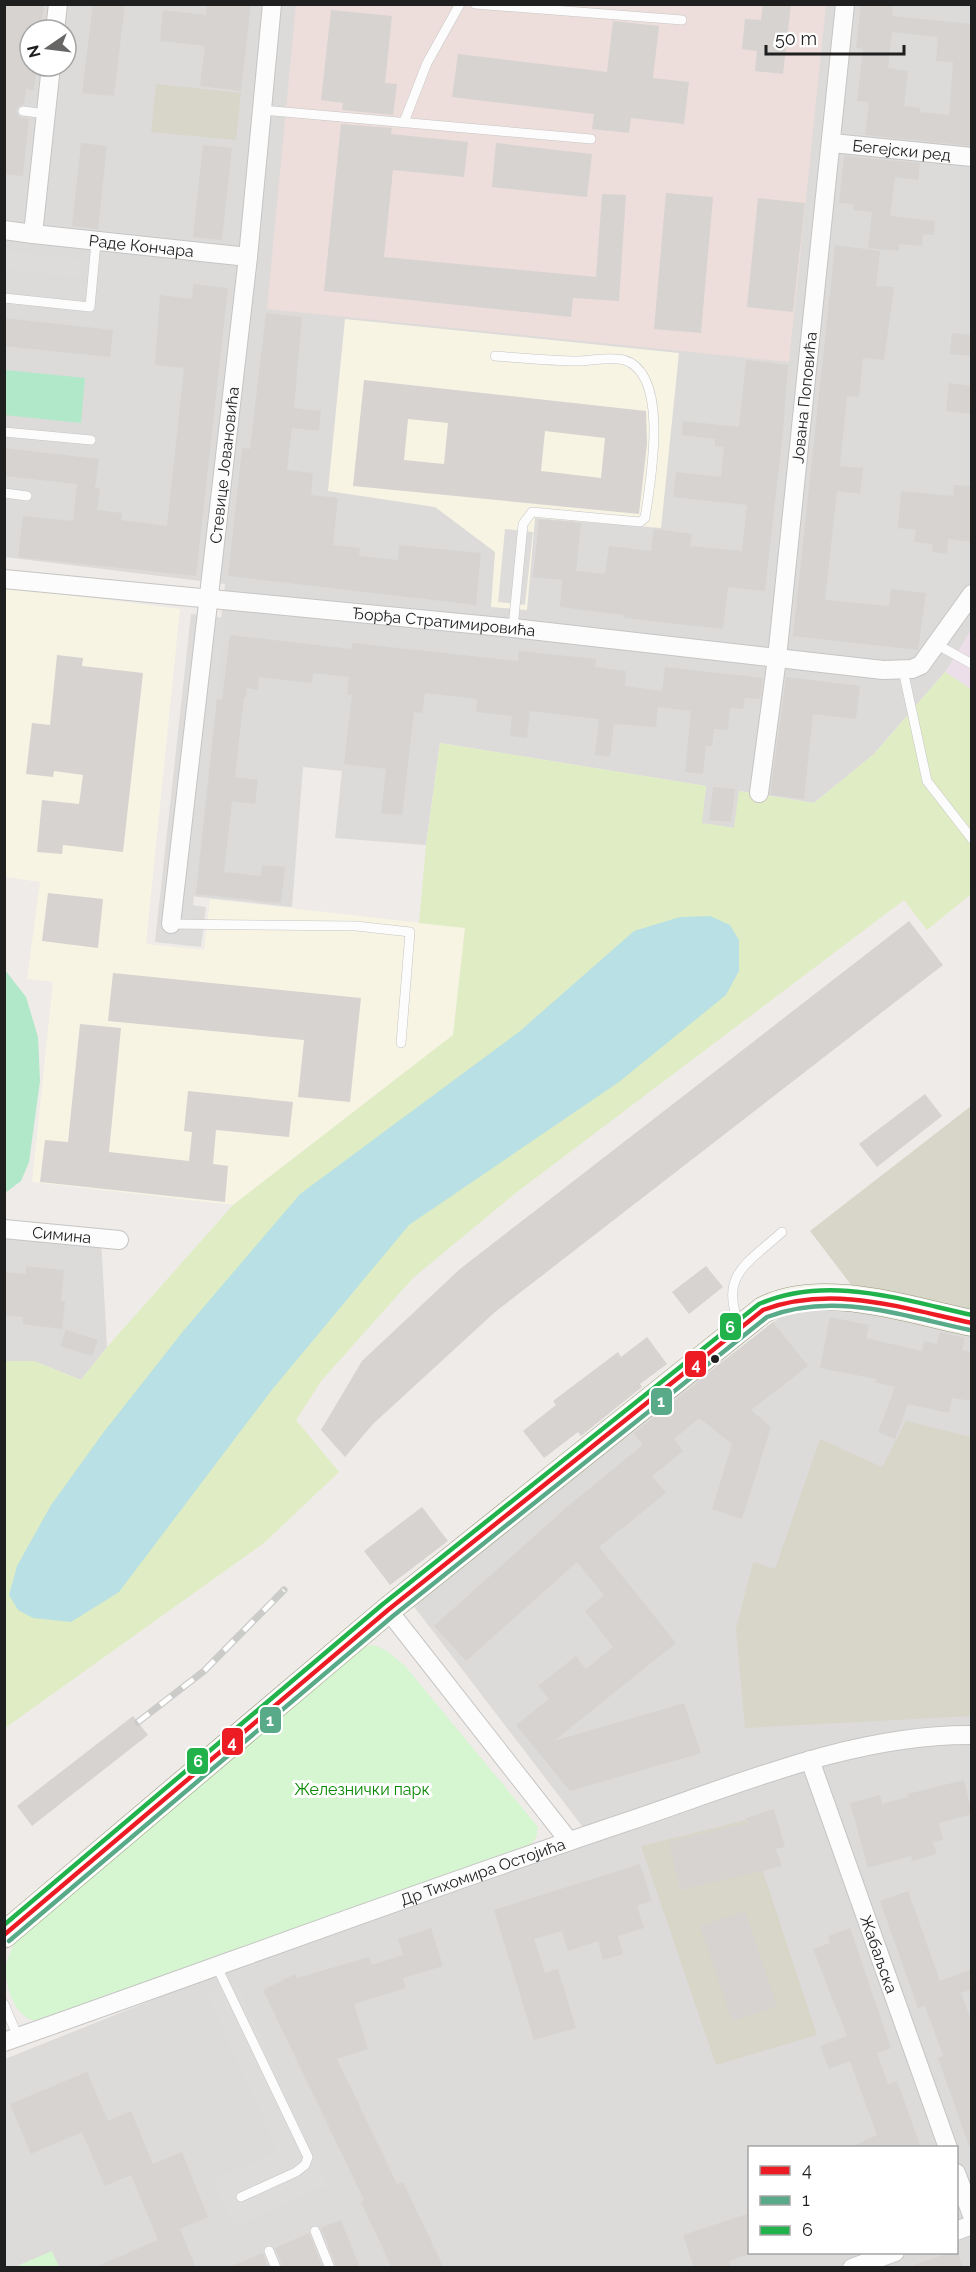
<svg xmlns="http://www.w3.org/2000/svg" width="976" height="2272" font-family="Raleway,sans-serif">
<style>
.residential{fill:#dddbd9;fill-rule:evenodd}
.industrial{fill:#ecdfe9}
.education{fill:#f7f4e4}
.military{fill:#eddedb}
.construction{fill:#d8d5c9}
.grass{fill:#e0edc4}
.park{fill:#d6f5d1}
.pitch{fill:#b0e8c9}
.parking{fill:#dedcdb}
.water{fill:#b9e0e4}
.building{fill:#d6d3d1;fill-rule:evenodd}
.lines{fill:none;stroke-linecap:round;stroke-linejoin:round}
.lane-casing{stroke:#c6c5c4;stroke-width:10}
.street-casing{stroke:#c6c5c4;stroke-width:20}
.secondary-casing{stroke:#99977f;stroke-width:27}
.lane{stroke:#fcfcfc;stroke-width:9}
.street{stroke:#fcfcfc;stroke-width:18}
.secondary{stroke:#f4f4eb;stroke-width:26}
.rail-casing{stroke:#cbcbca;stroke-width:7}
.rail{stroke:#fff;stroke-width:4.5;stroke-dasharray:14;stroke-linecap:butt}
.bus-1-casing{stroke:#fff;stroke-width:9}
.bus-2-casing{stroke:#fff;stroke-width:9}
.bus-3-casing{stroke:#fff;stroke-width:9}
.bus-1{stroke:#ed1c24;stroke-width:4.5}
.bus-2{stroke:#59aa89;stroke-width:4.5}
.bus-3{stroke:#22b24c;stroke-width:4.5}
.bus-dot{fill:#1f1f1f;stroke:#fff;stroke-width:2}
.labels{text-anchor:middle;stroke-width:6;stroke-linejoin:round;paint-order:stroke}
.street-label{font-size:16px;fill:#1f1f1f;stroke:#fff}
.park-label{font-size:16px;fill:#098803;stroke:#fff}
.line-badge{stroke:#fff;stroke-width:2}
.badge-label{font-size:16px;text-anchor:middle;font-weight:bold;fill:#fff}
</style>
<rect width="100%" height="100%" fill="#eeebe8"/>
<path class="residential" d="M5,5H971V689L945,672L874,754L814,803L740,791L735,828L701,824L706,786L440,743L426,845L335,838L342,771L303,767L292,907L190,896L225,584L5,557ZM30,30H66V66H30Z
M5,1229L101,1238L107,1347L81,1380L34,1361H5Z
M855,1307L971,1335V2267L5,2268V2059L220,1973L595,1843L409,1600L792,1308ZM750,2148H956V2252H750Z"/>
<path class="industrial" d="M971,630V689L945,672Z"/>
<path class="education" d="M345,319L679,353L661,528L535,518L527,610L491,607L495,552L435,507L328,491Z
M5,587L180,609L146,944L204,950L210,899L465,928L453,1035L233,1205L32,1182L53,982L27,979L40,882L5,877Z"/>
<path class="military" d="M296,5H826L789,362L267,309Z"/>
<path class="construction" d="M156,84L241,93L236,140L151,132Z
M971,1106V1311L852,1286L810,1231Z
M906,1421L971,1437V1716L745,1728L736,1629L753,1562L775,1569L820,1439L882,1467Z
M746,1820L817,2035L716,2065L641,1846Z"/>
<path class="grass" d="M945,672L971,689V894L927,930L904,900L517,1192L413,1278L322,1380L296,1420L339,1472L264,1543L5,1728V1361H34L81,1380L107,1347L233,1205L453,1035L465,928L419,923L426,845L440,743L706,786L702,823L734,828L739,791L814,803L874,754Z"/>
<path class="park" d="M374,1645L387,1651L405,1666L538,1827L536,1838L531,1844L40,2021C16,2023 4,1985 6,1966C8,1956 12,1948 16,1939L360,1648Z
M52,2251L59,2267H20L19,2265Z"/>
<path class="pitch" d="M5,370L85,378L81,423L5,415Z
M5,970L26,997L38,1037L40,1081L29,1162L21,1181L5,1193Z"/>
<path class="parking" d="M100,229L214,242L213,253L99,241Z
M6,251L82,259L80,277L5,269Z
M505,529L533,532L525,605L498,602Z
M191,614L225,618L193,905L206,907L201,947L155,942Z
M236,1981L327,2185L233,2227L212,2181L278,2151L207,1994Z"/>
<path class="water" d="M710,916L730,925L739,940V971L726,995L619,1082L409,1225L271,1391L119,1592L71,1622L33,1618L18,1610L9,1595L17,1566L51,1505L103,1433L184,1330L300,1194L520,1031L634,931L680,917Z"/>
<path class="building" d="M4,4H44L41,30H30V66H37L34,90L26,89L24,104L18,106L16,111L19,117L29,119L23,176L4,174Z
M93,4H125L114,96L82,93Z
M207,4H251L241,91L200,86L205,46L160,41L163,10L206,15Z
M763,4H791L783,74L755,71L757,51L742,49L745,19L761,20Z
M861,4H893L892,16L972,24V146L865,135L869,102L857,101L863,49L856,48ZM892,32L938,37L936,61L953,62L949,115L920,112V108L904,106L908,71L888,68Z
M331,10L392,16L385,83L397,84L393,115L342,110L343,103L321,100Z
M613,21L659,26L653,78L689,82L684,124L631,118L629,133L592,129L594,114L452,97L458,54L607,72Z
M341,124L392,128L391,134L468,142L464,177L393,170L384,257L596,277L602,194L626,195L619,301L573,298L571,317L324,291Z
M81,143L107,146L98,229L72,226Z
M496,143L592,154L587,197L492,187Z
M203,145L232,148L222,240L193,237Z
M844,156L920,163L918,180L895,177L890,216L935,221L934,235L923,234L922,246L899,244V251L868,248L872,212L853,210L854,204L839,203Z
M666,193L713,197L701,333L654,329Z
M758,198L805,203L793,312L747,307Z
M835,245L880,251L876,286L894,287L884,360L863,358L859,397L847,396L840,466L863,468L860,494L837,491L825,600L889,606L891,589L926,593L918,650L793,636Z
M193,284L228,288L196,576L18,557L23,516L73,521L77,484L4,476V448L99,459L95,488L100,489L97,510L122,513L121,520L167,526L184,368L155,365L160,295L192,299Z
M266,313L302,317L294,408L321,411L320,420L319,431L292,428L287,470L313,473L311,495L338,498L333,545L360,548L359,556L398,560L399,545L481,553L476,605L228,576L242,448L250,449Z
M4,318L113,330L110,357L4,346Z
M952,333L972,335V356L950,354Z
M746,360L788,365L783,432L765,591L728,587L723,629L624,618V615L560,607L562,580L533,577L539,519L581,523L576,571L605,574L609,546L651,551L654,529L692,534L690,546L742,551L747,505L673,497L676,472L721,477L724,447L715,446V439L682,435L683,421L739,427Z
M364,380L646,411L647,444L639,514L353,486ZM408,419L448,423L444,464L404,460ZM545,431L605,438L601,478L541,471Z
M949,383L972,386V414L946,411Z
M954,485L972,486V542L948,539L947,554L932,552L933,544L914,542L916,530L898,528L901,491L953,496Z
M230,635L352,649V643L362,644L518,661L519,651L596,659L595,667L626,671L625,686L662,691L665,667L763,678L760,699L745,698L743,709L730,708L728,730L714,729L712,746H706L703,774L685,772L691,711L658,707L656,727L614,724L610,757L595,755L599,719L530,711L527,738L510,736L512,716L476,712L477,699L425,693L422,713L414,712L402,815L381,813L386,769L344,764L352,695L347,694L349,677L313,673L312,683L259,677L258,690L247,688L246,698H244L235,777L258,780L255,804L232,801L224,872L261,876L262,865L285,867L281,903L196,894L217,699L222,700Z
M57,655L83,658L82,666L143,673L123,852L63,845L62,854L37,852L42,800L79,804L83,775L54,771L53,777L26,774L32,723L50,725Z
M786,677L860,686L856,719L813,714L804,799L770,795Z
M713,787L735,789L731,822L709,820Z
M48,893L103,899L98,948L42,941Z
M909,921L943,965L495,1312L373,1424L345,1457L321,1430L362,1361L460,1269Z
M113,973L361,998L350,1102L298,1097L304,1040L108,1021Z
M80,1024L121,1028L109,1152L189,1161L192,1132L184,1131L188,1091L293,1102L289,1137L216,1130L213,1164L228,1166L225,1202L40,1182L45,1140L68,1142Z
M925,1094L942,1116L877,1167L859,1144Z
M26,1266L64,1270L61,1301H65L62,1329L23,1324V1317L4,1315V1272L26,1274Z
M706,1266L723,1287L689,1314L672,1292Z
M830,1317L869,1325L866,1338L922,1351L924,1341L937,1344L940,1332L965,1338L962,1350L972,1352V1401L952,1398L949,1413L908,1404L895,1439L878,1432L895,1387L875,1382L876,1379L820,1368Z
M773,1322L808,1366L751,1410L771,1427L742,1519L712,1509L732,1444L699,1418L674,1439L683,1451L652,1476L666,1493L599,1547L676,1643L554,1741L684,1703L701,1753L570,1791L516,1725L549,1699L538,1686L576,1656L586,1669L613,1647L585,1611L604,1595L577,1562L466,1661L434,1626L568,1506L643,1445L634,1433Z
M66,1330L98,1340L92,1356L60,1346Z
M647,1337L667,1364L640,1384L642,1387L581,1436L578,1432L544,1458L523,1431L556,1405L553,1401L618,1352L621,1357Z
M422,1507L448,1541L390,1585L364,1551Z
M133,1716L148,1735L32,1826L17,1806Z
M964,1780L972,1814L939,1823L943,1840L933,1842L937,1854L912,1861L911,1856L868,1868L850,1803L880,1795L882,1804L908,1797V1794Z
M774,1809L785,1847L776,1849L782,1866L680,1890L669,1842L748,1823L746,1818Z
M640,1864L652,1901L637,1906L644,1928L618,1936L623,1954L603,1960L598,1941L568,1951L562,1931L534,1939L545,1973L558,1969L576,2028L534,2040L494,1910Z
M908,1891L940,1981L972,1969V1989L961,1993L972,2023V2146H969L938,2058L943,2056L925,2006L918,2008L880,1901Z
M745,1911L777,2006L732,2021L700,1926Z
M431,1928L443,1966L403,1978L406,1988L354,2004L368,2049L337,2059L397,2184L403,2182L444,2268H392L361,2202L364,2200L263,1990L295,1974L297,1978L369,1957L372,1965L403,1955L398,1939Z
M850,1928L891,2048L877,2053L888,2084L897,2081L921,2148H848L877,2135L850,2061L829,2069L820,2046L847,2036L813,1949L830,1943L828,1936Z
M87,2072L108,2121L131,2111L153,2164L182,2152L208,2217L180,2229L196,2268H93L158,2240L131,2175L105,2186L82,2132L31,2154L10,2104Z
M750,2213V2254L729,2261L731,2268H694L683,2235Z
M341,2220L360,2268H337L321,2228Z
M309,2233L323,2268H283L275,2248Z
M957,2250L963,2268H915L914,2265Z
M263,2253L268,2268H229V2267Z"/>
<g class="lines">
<defs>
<path id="lane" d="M475,4L682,20
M262,110L591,139
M23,111L46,114
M404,122L427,63L460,4
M4,298L90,307L96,242
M495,356C522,358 550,361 578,361C592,361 609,356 624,360C671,374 650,483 645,518L640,522L532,512L523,524L513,628
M4,432L91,440
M4,493L27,496
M936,644L972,664
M903,670L927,781L972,839
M171,924L356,926L410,932L401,1043
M740,1326C718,1275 748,1263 782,1232
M217,1967L308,2157L305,2165L296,2172L241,2197
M4,2004L18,2037
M315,2231L330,2268
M269,2251L276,2268"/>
<g id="street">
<path d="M55,30L58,4"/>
<path id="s1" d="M51,66L33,234L248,257"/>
<path id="s2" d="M832,143L972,157"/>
<path d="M4,230L33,234"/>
<path id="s3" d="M4,579L513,628L883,670L912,669L921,665L972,594"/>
<path id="s4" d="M759,793L777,658L845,4"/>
<path id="s5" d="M171,924L248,257L272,4"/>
<path id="s6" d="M4,1229L119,1240"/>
<path d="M388,1610L569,1841"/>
<path id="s7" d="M810,1760L948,2148"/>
<path id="s8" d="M4,2042C212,1969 418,1892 626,1822C737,1785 853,1734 972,1735"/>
<path d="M956,2173L972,2215"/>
<path d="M956,2231L972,2225"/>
<path d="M852,2268L895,2252"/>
</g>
<path id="secondary" d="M4,1935L388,1610L763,1310C821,1279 911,1311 972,1323"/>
</defs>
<use href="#lane" class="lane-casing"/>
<use href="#street" class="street-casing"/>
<use href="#secondary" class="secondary-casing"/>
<use href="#lane" class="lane"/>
<use href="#street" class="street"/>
<use href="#secondary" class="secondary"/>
<defs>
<path id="rail" d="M138,1722L204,1671L284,1590"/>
</defs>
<use href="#rail" class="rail-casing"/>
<use href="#rail" class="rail"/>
<defs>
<path id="bus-1" d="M4,1935L388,1610L763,1310C832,1284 902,1308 972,1323"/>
<path id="bus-2" d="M9,1941L393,1616L767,1317C834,1291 903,1316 970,1330"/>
<path id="bus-3" d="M4,1925L383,1604L759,1304C828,1274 902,1300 972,1315"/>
</defs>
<use href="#bus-1" class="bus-1-casing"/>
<use href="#bus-2" class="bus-2-casing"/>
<use href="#bus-3" class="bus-3-casing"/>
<use href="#bus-1" class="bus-1"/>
<use href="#bus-2" class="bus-2"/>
<use href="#bus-3" class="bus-3"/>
</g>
<circle class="bus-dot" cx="715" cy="1359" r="5"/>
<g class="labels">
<g class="street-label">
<text dy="6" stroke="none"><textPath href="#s2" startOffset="70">Бегејски ред</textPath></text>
<text dy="6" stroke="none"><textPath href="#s1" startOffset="278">Раде Кончара</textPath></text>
<text dy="6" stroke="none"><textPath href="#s4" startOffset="398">Јована Поповића</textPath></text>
<text dy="6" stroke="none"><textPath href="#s5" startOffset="462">Стевице Јовановића</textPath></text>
<text dy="6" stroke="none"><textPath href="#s3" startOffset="442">Ђорђа Стратимировића</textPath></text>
<text dy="6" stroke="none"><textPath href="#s6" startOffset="58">Симина</textPath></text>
<text dy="6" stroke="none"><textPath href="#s8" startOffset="508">Др Тихомира Остојића</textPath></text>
<text dy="6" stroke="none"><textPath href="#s7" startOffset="206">Жабаљска</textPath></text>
</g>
<g class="park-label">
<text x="362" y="1795">Железнички парк</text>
</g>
</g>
<g class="line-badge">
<rect x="719" y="1312" width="23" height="29" rx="6" fill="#22b24c"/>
<rect x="684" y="1350" width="23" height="28" rx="6" fill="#ed1c24"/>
<rect x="650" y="1387" width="23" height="29" rx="6" fill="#59aa89"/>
<rect x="259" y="1706" width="23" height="28" rx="6" fill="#59aa89"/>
<rect x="221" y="1727" width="23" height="29" rx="6" fill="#ed1c24"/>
<rect x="186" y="1747" width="23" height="28" rx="6" fill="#22b24c"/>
</g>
<g class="badge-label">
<text x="730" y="1333">6</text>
<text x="696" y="1370">4</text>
<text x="661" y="1407">1</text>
<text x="270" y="1726">1</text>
<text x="232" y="1748">4</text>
<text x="198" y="1767">6</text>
</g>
<rect width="976" height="2272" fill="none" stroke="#1f1f1f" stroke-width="12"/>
<rect x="748" y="2146" width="210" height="108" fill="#ffffff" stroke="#a5a5a5" stroke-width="1.5"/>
<rect x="760" y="2166" width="30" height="9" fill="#ed1c24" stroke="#a5a5a5" stroke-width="1.5"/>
<text x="802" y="2176" font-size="18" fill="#1f1f1f">4</text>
<rect x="760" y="2196" width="30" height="9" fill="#59aa89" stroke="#a5a5a5" stroke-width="1.5"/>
<text x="802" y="2206" font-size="18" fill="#1f1f1f">1</text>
<rect x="760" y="2226" width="30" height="9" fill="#22b24c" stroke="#a5a5a5" stroke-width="1.5"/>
<text x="802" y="2236" font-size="18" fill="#1f1f1f">6</text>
<g transform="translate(48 48) rotate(256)"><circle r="28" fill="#ffffff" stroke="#a5a5a5" stroke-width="1.5"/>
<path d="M0-4.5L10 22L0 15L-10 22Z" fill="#676665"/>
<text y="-9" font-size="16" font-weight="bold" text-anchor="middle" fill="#1f1f1f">N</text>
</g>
<path d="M766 45v9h138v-9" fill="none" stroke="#1f1f1f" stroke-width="3"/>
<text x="775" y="45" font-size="18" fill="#1f1f1f" stroke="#ffffff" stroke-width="4.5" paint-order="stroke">50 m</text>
</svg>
